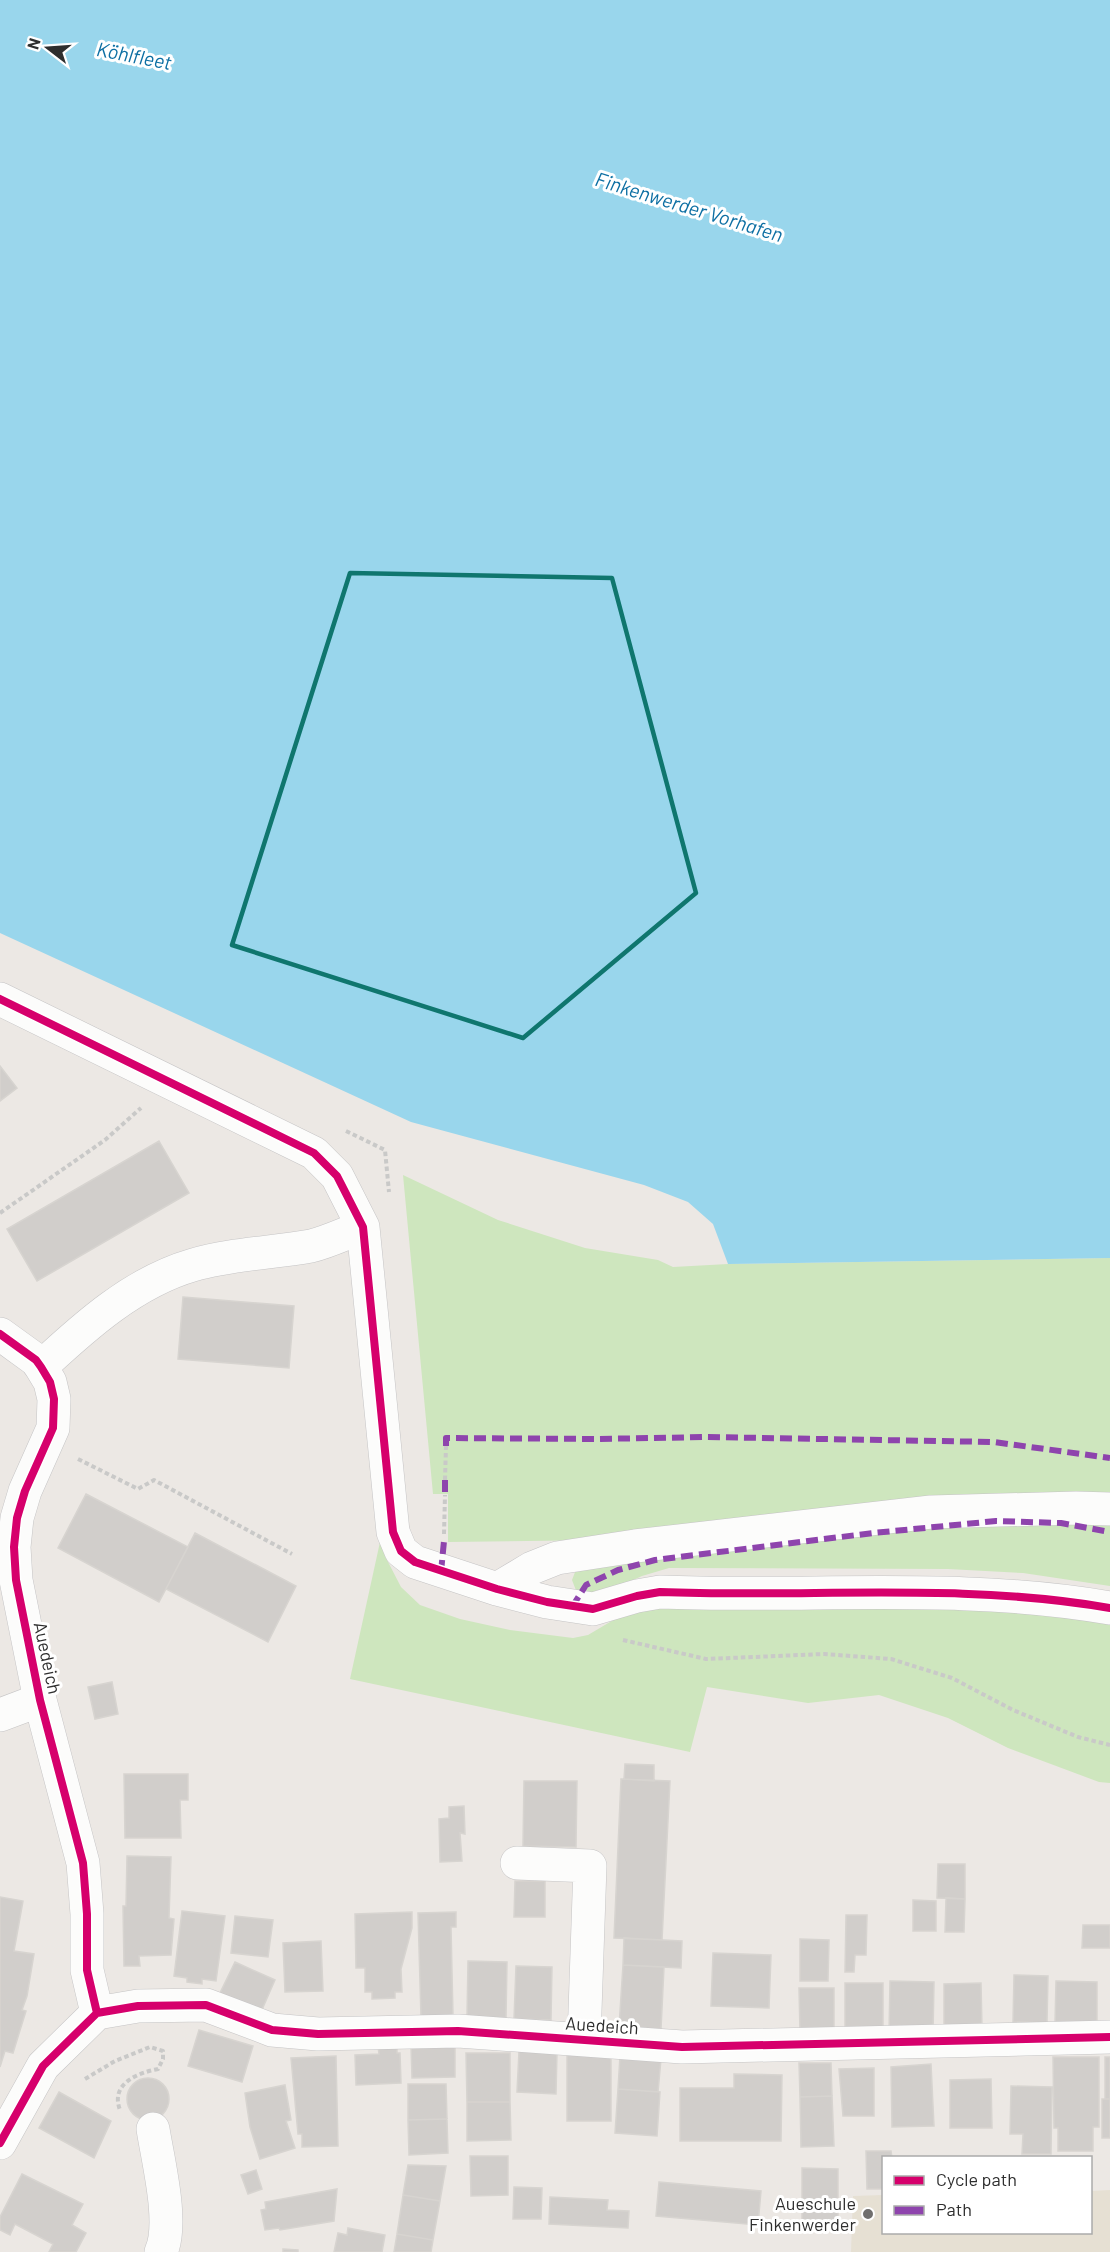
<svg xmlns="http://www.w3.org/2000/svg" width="1110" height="2252" font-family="Barlow,sans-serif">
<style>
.education{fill:#e6e0d3}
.green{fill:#cee6be}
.water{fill:#99d6ec}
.building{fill:#d1cecb;stroke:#d7d4d0;stroke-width:1.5}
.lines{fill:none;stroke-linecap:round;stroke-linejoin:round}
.minor-casing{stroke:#c5c4c5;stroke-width:34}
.path{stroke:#c9c9c8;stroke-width:4;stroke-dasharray:4.5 3;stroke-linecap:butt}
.minor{stroke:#fcfcfb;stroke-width:33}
.quiet{stroke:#8e44ad;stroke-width:6;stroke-dasharray:12 6;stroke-linecap:butt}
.cycleway-casing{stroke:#fff;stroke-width:11}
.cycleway{stroke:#d6006c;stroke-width:8}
.marked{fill:none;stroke:#0f766e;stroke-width:4.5;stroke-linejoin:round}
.poi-dot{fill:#706f6e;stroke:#fff;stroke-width:2}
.labels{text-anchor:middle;stroke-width:6;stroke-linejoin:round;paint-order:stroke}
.street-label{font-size:18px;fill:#2e2e2e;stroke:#fff}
.poi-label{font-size:18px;fill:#2e2e2e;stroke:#fff;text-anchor:end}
.water-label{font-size:20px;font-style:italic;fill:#0d6fa3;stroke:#fff}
</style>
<rect width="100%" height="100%" fill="#ece8e4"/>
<path class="education" d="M1110,2190V2252H810H851L853,2196L883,2195L884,2232H1090L1091,2191Z"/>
<path class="green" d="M403,1175L498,1220L585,1248L658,1260L673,1267L728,1264L1110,1258V1500L605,1540L448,1542V1494H433Z
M1110,1518V1586L1023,1573L948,1569L669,1568L642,1576L604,1593H577L572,1580L577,1567L850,1529Z
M380,1542L386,1558L401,1587L420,1605L460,1619L510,1630L573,1638L588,1635L637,1606L789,1599L1110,1618V1783L1099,1782L1008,1748L948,1718L879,1695L808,1703L707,1687L690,1752L350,1679Z"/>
<path class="water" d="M0,0H1110V1258L728,1264L713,1224L688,1202L644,1185L411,1122L0,933Z"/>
<path class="building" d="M0,1066L17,1088L0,1101Z
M159,1141L189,1193L37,1281L7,1229Z
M183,1297L294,1306L289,1368L178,1359Z
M86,1494L188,1547L159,1602L58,1548Z
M195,1533L296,1586L268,1642L166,1589Z
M112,1682L118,1714L95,1719L88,1687Z
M625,1764L654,1765V1781L624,1779Z
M124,1774H188V1800H180L181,1838H125Z
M621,1779L670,1781L662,1940L614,1938Z
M524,1781H577L576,1847L523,1846Z
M464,1806L465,1834L460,1833L462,1861L440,1862L439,1819L449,1818V1807Z
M127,1856L171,1857L169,1918L174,1919L171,1955L139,1956L140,1966H124L123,1906H126Z
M938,1864H965V1899L937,1898Z
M515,1881H545V1917H514Z
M0,1897L23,1901L14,1951L34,1954L27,1996L22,2010L26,2011L13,2053L5,2051L0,2067Z
M946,1898L965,1899L964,1932H945Z
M913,1900L936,1901V1931H913Z
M182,1911L225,1916L216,1981L202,1979V1984L187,1982V1978L174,1976Z
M412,1912V1928L401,1969L402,1992H395V1998L372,1999V1992H365V1968H356L355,1914Z
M456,1912V1927H451L453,2016L421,2017L418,1913Z
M846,1915H867L866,1955H855L854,1972H845Z
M235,1916L273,1920L268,1957L231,1953Z
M1083,1925H1110V1948H1082Z
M624,1938L682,1941L681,1968L623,1965Z
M800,1939L829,1940L828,1981H800Z
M321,1941L323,1991L285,1992L283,1943Z
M713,1953L771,1955L769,2008L711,2006Z
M468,1961L507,1962L506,2018L467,2017Z
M235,1962L275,1980L261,2012L220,1993Z
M623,1965L664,1967L661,2029L619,2027Z
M516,1966L552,1967L551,2020L514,2019Z
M1014,1975L1048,1976L1047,2023L1013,2022Z
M890,1981L934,1982L933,2034H889Z
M1056,1981L1097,1982V2025L1055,2024Z
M845,1983H883V2031L845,2032Z
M981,1983L982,2028L944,2029V1984Z
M799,1988H834V2031H800Z
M199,2030L253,2046L242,2082L188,2066Z
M397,2045V2053H400L401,2083L356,2085L355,2055L379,2054L378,2046Z
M455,2045V2077L412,2078L411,2046Z
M519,2051L557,2052L556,2094L517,2092Z
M466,2053H510V2102H467Z
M567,2054H611V2121H567Z
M336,2056L338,2146L302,2147V2134H298L291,2058Z
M620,2056L661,2059L658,2092L618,2089Z
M1053,2057H1099V2127H1093V2151H1058V2128H1054Z
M1105,2057H1110V2099H1105Z
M799,2063H831L832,2096L800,2097Z
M931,2064L934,2126L892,2127L891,2067Z
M874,2068V2116H843L839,2069Z
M734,2074L782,2075L781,2141H680V2088H734Z
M127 2099a21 21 0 1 1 42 0a21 21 0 1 1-42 0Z
M991,2079L992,2128H950V2080Z
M408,2084H446L447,2119L408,2120Z
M285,2085L291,2120L286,2121L295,2148L260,2159L250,2127L245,2093Z
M1011,2086L1052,2087L1051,2154H1022L1023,2134H1010Z
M618,2089L660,2092L657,2136L615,2133Z
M59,2092L111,2121L94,2158L39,2128Z
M832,2096L834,2146L801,2147L800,2097Z
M1102,2099H1110V2138H1102Z
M467,2102H510L511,2140L467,2141Z
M447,2119L448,2153L409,2155L408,2120Z
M866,2151H891L892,2158H884V2189H867Z
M470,2156H508V2195L471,2196Z
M408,2165L446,2166L440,2201L403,2195Z
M802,2168L838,2169V2230H802Z
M256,2170L262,2189L248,2194L241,2175Z
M22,2174L83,2204L72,2225L86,2233L76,2252H49L53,2244L15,2224L10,2235L0,2230V2217Z
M659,2182L761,2191L758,2225L656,2216Z
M514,2187L542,2188L541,2219H513Z
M337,2189L334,2221L280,2230L279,2228L265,2230L261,2210L266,2209L265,2202Z
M403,2195L440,2201L433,2240L397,2234Z
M550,2197L608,2200L607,2210L629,2211L628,2228L549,2224Z
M348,2228L385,2235L382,2252H334L338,2233L347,2235Z
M397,2234L433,2240L431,2252H394Z
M283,2249L298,2250V2252H283Z"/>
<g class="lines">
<defs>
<path id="minor" d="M0,999L314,1153L337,1176L363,1227L393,1532L401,1551L415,1562L497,1589L547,1602L593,1609L637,1596L660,1592C810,1598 961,1582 1110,1608
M0,1334L36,1360L41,1367L50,1382L54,1399L53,1428L25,1491L17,1518L14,1547L16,1580L40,1700L83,1863L87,1914V1970L97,2013
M41,1367C85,1326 134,1282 193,1265C231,1254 271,1253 311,1246C328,1242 346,1233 363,1227
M497,1589L532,1568L557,1558L635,1546L931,1512L1076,1508L1110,1509
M0,1715L40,1700
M517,1863L590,1866L584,2040
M153,2129C158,2161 174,2223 161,2252
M0,2143L43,2066L97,2013L138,2006L206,2005L272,2030L318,2034L458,2031L682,2047L1110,2037"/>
</defs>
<use href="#minor" class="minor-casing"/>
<path class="path" d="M346,1131L385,1150L389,1192
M0,1213L105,1140L141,1108
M78,1459L138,1489L154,1480L292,1554
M445,1480L446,1446
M444,1534L445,1495
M623,1640L706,1659L824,1654L891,1659L952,1678L1013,1710L1078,1737L1110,1745
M85,2079L115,2061L150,2047L163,2051V2059L158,2069C137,2073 110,2084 120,2110"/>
<use href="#minor" class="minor"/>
<path class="quiet" d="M446,1446V1438L597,1439L707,1437L994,1442L1110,1458
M445,1480V1495
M441,1572L444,1541
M572,1607L586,1585L618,1570L655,1560L873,1533L996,1521L1061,1523L1110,1532"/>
<defs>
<path id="cycleway" d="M0,999L314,1153L337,1176L363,1227L393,1532L401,1551L415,1562L497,1589L547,1602L593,1609L637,1596L660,1592C810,1598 961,1582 1110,1608
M0,1334L36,1360L41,1367L50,1382L54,1399L53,1428L25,1491L17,1518L14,1547L16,1580L40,1700L83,1863L87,1914V1970L97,2013
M0,2143L43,2066L97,2013L138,2006L206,2005L272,2030L318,2034L458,2031L682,2047L1110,2037"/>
</defs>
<use href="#cycleway" class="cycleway-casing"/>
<use href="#cycleway" class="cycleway"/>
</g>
<path class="marked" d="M350,573L612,578L696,893L523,1038L232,945Z"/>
<circle class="poi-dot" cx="868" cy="2214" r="6"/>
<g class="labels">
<g class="street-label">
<text transform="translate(47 1658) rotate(78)" y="6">Auedeich</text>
<text transform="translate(602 2026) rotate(4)" y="6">Auedeich</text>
</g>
<g class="poi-label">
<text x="856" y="2210">Aueschule<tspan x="856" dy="21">Finkenwerder</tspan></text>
</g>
<g class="water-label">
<text transform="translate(134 56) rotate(11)" y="7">Köhlfleet</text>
<text transform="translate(689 207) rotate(17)" y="7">Finkenwerder Vorhafen</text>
</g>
</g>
<rect x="882" y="2156" width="210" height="78" fill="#ffffff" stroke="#ababab" stroke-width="1.5"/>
<rect x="894" y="2176" width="30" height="9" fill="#d6006c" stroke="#ababab" stroke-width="1.5"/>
<text x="936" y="2186" font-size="18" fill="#2e2e2e">Cycle path</text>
<rect x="894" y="2206" width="30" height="9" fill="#8e44ad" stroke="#ababab" stroke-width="1.5"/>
<text x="936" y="2216" font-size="18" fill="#2e2e2e">Path</text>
<g transform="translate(48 48) rotate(287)" stroke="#ffffff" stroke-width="4.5" paint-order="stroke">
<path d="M0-4.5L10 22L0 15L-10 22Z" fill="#2e2e2e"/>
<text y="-9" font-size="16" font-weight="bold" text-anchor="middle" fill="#2e2e2e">N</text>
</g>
</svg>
